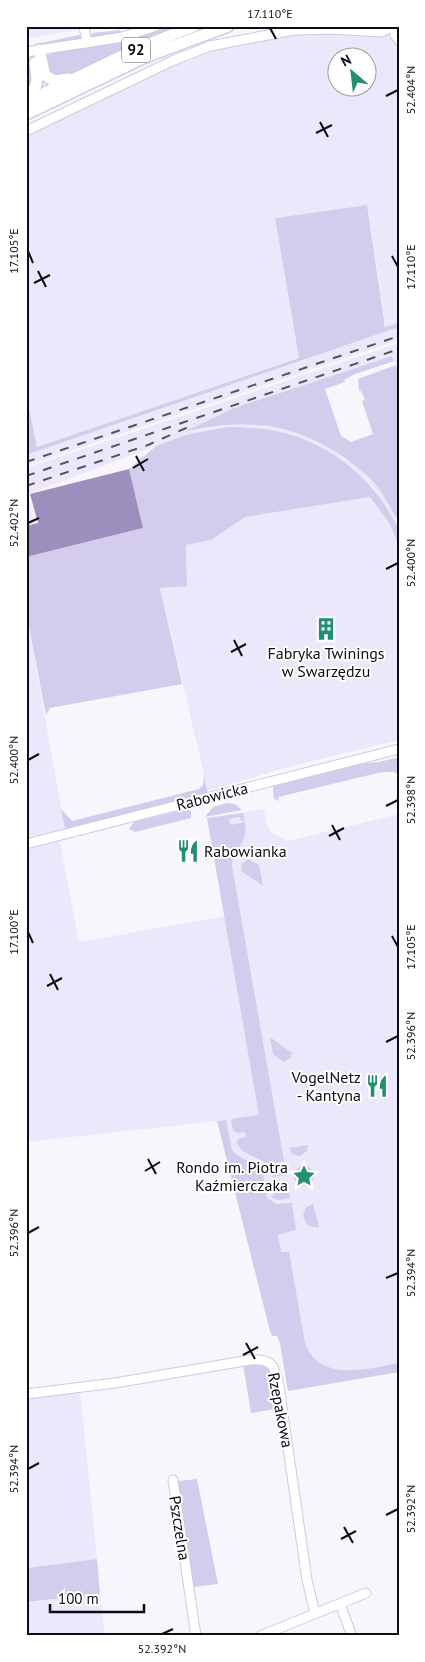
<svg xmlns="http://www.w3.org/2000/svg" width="425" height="1662" font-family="'PT Sans',sans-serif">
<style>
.built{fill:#ede7fc;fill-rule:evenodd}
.green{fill:#d4ccec}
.water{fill:#9c8fbe}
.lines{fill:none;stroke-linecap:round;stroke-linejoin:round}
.minor-casing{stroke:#d0c8e3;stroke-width:11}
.major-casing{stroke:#d0c8e3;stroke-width:14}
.minor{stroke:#fff;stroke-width:9}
.major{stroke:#fff;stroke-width:11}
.rail{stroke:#55535b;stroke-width:2;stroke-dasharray:9 9;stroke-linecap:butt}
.ticks{fill:none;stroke:#0e0c15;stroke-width:2}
.labels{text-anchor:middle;stroke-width:4;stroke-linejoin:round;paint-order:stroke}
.shield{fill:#fff;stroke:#56555b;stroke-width:1}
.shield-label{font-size:15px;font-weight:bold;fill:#0e0c15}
.poi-label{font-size:16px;fill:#0e0c15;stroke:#fff;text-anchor:end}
.street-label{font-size:16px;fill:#0e0c15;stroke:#fff}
.neatline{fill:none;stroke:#0e0c15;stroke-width:2}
.ticks-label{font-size:12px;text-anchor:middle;fill:#0e0c15}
</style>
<rect width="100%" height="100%" fill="#f8f6fc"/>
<path class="built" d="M26,26H100L29,38V45H26Z
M343,32L391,35L399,45V323L386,328L367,205L275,218L299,358L37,447L26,393V136L174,65L200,54L242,42L296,33ZM338,58H368V88H338Z
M399,327V340L26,466V455Z
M399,343V371L392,356L234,408L187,431L249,423L290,431L326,445L357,467L378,487L399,522V529L374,489L353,469L249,427H227L185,435L31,493L28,495L34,524L26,526V468Z
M371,497L390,524L399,546V740L285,768L208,791L160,587L187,585L186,545L211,540L244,517Z
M26,611L65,829L26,838Z
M264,809L267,825L272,833L288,841L399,814V1372L288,1391L280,1343L277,1336H272L217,1121L26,1142V848L57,840L60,842L79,942L225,916L207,818Z
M80,1391L97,1559L26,1568V1397Z
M100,1594L105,1636H26V1602Z"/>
<path class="green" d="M163,26H176L146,38L67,75L60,78L48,74L44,59L52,52L125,40Z
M120,30L123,33L90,38L93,33Z
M79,35L82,36V40L36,46V44Z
M26,59L34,67L36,79L27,90Z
M367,205L385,327L399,323V327L26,455V393L37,447L299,358L275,218Z
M392,356L394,361L355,374L344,380L345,382L325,389L341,436L351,442L373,434L362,401L365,400L361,391H359L358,379L396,365L399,371V522C392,511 386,499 379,489C370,477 357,467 345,458C293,422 244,418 184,432L234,408Z
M227,427C252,427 275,429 298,437C336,451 371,479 390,514C393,519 398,525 399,531C400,535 399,541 399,546L390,524L370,497L245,517L211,540L186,545L187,586L160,588L182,684L50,708L46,715L26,611V557L143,528L129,469L156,446L185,435Z
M399,757V775L394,772H382L278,797L279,801L274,799L273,789L275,784L355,764L379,762Z
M204,775L208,794L65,829L61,809L72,821L199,789L203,785Z
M227,803L235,804L242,810L205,817L213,807Z
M187,809L191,811V818L135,832L129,829L134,822Z
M243,813L245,821H241L240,817L229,819L231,825L245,822C249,845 233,846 232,866L284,1161L271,1165L242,1151L236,1142L240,1138L246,1137L245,1132L237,1133L233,1130L231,1119L259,1115L207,818Z
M248,859L259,865L263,886L241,871L242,864Z
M270,1037L292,1053L290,1058L284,1062L273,1054Z
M226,1120L232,1150L237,1155L262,1169L267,1198L277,1204L292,1203L296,1230L278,1235L281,1252H289L305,1343C320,1383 367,1369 399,1363V1372L288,1391L280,1343L277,1336H272L270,1331L217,1121Z
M308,1145L307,1151L300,1156L292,1154L289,1148Z
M294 1176a10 10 0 1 1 20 0a10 10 0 1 1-20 0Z
M284,1167L286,1174L273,1177L272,1173L267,1174L271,1169Z
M274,1181H283L287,1192H289L290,1198C282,1199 276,1202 270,1196L274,1195V1192L271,1193L270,1183Z
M313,1204L319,1227C310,1228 306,1225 303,1216L306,1207Z
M259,1361L273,1373L281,1408L251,1413L243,1364Z
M197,1479L218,1584L193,1587L188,1591L169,1482Z
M97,1559L100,1594L26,1602V1568Z"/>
<path class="water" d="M129,469L143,528L26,557V526L38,523L30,494Z"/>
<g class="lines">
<defs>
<path id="minor" d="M84,26L87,43
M395,26V35L399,40
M26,52L123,37L156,26
M26,131L172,61L210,46L294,30L333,29L381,32L394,26
M26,844L399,749
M26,1394L115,1383L250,1360C272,1358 275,1366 279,1386L307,1580L315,1613
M173,1480L196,1636
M340,1604L352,1636
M260,1636L366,1593"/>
<path id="major" d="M39,50L45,75L54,81L68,79
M26,99C39,87 38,79 35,63
M26,102L139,48L194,26
M26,114L145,57L228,26"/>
</defs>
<use href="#minor" class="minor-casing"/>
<use href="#major" class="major-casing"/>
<use href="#minor" class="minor"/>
<use href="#major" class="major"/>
<path class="rail" d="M26,462L399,336
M26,476L399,349
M26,486L148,445L195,424"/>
</g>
<path class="ticks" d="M270,28L276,39M386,96L398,90M320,122L328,137M316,133L332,125M28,251L33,263M392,256L398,267M38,271L46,287M34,283L50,275M136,456L144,471M133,468L148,459M28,523L39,518M386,569L398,563M234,640L242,656M231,652L246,644M28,760L39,754M386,806L398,800M332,825L340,840M329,836L344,828M28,932L33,943M392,936L398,947M50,974L58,990M47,986L62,978M386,1042L398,1036M148,1159L156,1174M145,1171L160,1162M28,1233L39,1227M386,1278L398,1273M246,1343L255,1359M243,1355L258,1347M28,1469L39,1463M386,1515L398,1509M344,1527L353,1543M341,1539L356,1531M162,1634L173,1629"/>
<defs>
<symbol id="building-bare" viewBox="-9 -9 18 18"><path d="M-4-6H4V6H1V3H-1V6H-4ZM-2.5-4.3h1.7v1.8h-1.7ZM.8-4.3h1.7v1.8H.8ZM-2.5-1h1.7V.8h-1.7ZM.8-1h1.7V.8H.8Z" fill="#228f6e" stroke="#fff" stroke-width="2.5" paint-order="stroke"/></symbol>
<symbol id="restaurant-bare" viewBox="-9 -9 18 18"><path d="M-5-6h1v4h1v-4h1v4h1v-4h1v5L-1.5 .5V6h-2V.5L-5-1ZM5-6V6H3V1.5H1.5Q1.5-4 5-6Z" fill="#228f6e" stroke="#fff" stroke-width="2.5" paint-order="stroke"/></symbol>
<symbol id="sight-bare" viewBox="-9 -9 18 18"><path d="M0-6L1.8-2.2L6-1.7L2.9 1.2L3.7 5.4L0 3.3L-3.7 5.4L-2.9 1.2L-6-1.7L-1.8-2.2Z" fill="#228f6e" stroke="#fff" stroke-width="2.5" paint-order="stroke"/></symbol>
</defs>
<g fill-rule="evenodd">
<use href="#building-bare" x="310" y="613" width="32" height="32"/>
<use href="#restaurant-bare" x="172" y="835" width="32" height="32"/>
<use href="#restaurant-bare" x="361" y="1070" width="32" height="32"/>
<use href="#sight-bare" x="288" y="1160" width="32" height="32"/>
</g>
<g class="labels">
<rect class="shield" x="122" y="37.5" width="28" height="25" rx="4"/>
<g class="shield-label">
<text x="136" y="55">92</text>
</g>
<g class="poi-label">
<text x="326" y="659" text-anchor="middle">Fabryka Twinings<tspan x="326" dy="18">w Swarzędzu</tspan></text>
<text x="204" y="857" text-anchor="start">Rabowianka</text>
<text x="361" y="1083">VogelNetz<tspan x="361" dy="18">- Kantyna</tspan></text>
<text x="288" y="1173">Rondo im. Piotra<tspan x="288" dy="18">Kaźmierczaka</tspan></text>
</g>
<g class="street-label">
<text transform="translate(212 796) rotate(-14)" y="6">Rabowicka</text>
<text transform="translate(281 1410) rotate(79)" y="6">Rzepakowa</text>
<text transform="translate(180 1528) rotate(81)" y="6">Pszczelna</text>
</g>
</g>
<rect width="425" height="1662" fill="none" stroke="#ffffff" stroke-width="55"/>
<g transform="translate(352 72) rotate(332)"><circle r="24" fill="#ffffff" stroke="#9f9ea1"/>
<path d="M0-4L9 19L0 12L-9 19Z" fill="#228f6e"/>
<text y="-8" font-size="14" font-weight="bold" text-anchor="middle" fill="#0e0c15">N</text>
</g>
<path d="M50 1604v8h94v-8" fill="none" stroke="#0e0c15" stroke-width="2.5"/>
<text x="58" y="1604" font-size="15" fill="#0e0c15" stroke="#ffffff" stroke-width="4" paint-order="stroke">100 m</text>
<rect x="28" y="28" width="370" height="1606" class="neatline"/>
<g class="ticks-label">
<text x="270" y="18">17.110°E</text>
<text transform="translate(411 90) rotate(-90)" y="4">52.404°N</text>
<text transform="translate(14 251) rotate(-90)" y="4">17.105°E</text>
<text transform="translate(411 267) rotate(-90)" y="4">17.110°E</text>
<text transform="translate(14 523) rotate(-90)" y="4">52.402°N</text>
<text transform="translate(411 563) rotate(-90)" y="4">52.400°N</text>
<text transform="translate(14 760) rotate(-90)" y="4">52.400°N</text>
<text transform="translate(411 800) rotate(-90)" y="4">52.398°N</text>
<text transform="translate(14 932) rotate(-90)" y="4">17.100°E</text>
<text transform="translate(411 947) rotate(-90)" y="4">17.105°E</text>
<text transform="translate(411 1036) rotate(-90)" y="4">52.396°N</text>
<text transform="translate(14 1233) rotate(-90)" y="4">52.396°N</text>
<text transform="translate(411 1273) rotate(-90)" y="4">52.394°N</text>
<text transform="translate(14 1469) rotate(-90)" y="4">52.394°N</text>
<text transform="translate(411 1509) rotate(-90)" y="4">52.392°N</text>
<text x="162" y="1653">52.392°N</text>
</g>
</svg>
